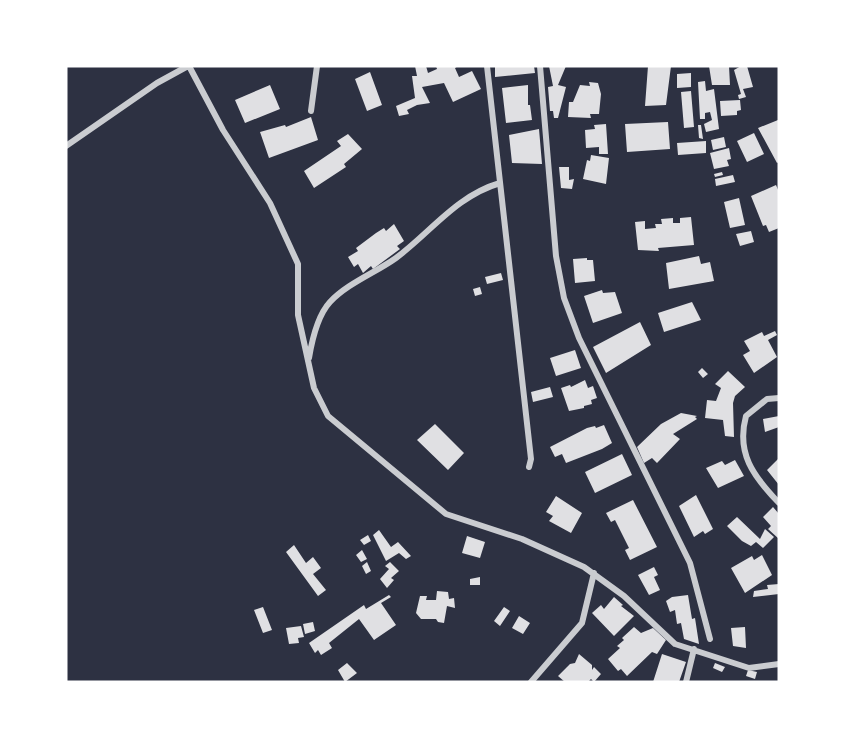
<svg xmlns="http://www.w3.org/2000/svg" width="845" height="748" font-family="'IBM Plex Serif',serif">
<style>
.building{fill:#e0e0e3}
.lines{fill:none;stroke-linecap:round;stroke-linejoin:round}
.minor{stroke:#caccd0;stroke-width:6}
</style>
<rect width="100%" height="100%" fill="#2d3142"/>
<path class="building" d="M415,66H426L428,73L437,69L436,66H458L455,68L459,77L472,71L481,89L453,102L444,83L422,87L430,103L417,105L407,110L409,114L399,116L396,106L415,98L412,76H417Z
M495,66H534L535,73L495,77Z
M549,66H566L558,85L566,87L558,118H554L553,111H550L548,87L553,86Z
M648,66H671L666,105L645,106Z
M709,66H729L730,85H712Z
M741,66H747L753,87L743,89L746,97L739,99L738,95L741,94L734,70Z
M370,72L382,105L367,111L355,79Z
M691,73V87L677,88V74Z
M705,81L706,91L714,89L719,129L706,132L704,124L712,120L710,112L705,113V119H700L698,82Z
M589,82L598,83L601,94L599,114H590L591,118L568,117L569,102H573L580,85L590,86Z
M270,85L280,109L245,123L235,100Z
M528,85V105H530L532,120L506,123L502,88Z
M691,91L694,127L684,128L681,92Z
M740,100L741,110L737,111V115L721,116L720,101Z
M311,117L318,140L269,158L260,132L285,125L286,127Z
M778,120L779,162L777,163L758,128Z
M668,122L670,149L627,152L625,124Z
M606,124L608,154H599V147L586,148L585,130L595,129L594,125Z
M698,125H701L703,139L699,138Z
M539,129L542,164L512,163L509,135Z
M754,133L764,154L747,162L737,141Z
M348,134L362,149L344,164L346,167L314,188L304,171L341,146L337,141Z
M724,137L726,147L713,150L711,140Z
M706,141V153L678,155L677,143Z
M729,148L731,159L727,160L729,166L714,169L710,153Z
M591,155L609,158L606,184L583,179L587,160L590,161Z
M559,167H569V180L574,179L572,189L561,188Z
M722,172L723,175L715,177L714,174Z
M733,175L735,182L716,186L715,179Z
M776,185L779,192V228L769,232L766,225L763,226L751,196Z
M739,198L745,225L730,228L724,202Z
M691,217L694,245L658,248L659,251L638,250L635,222L645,221V229L656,228L655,224H662L661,219L673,218V223H680V218Z
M394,224L404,241L397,246L400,249L373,269L371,266L363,273L358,264L354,267L348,257L358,251L356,248L376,233L384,228L386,231Z
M751,231L754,242L740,246L736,234Z
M699,256L701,264L710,262L714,281L669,289L666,263Z
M587,258V260H593L595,281L575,283L573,259Z
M501,273L503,280L487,284L485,277Z
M480,287L482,294L475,296L473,289Z
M602,290L603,293L615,292L622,313L593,323L584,296Z
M692,302L701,320L664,332L658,313Z
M640,322L651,345L606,373L593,347Z
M775,331L777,335L768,340L777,357L754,373L743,355L750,351L744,341L762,332L764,336Z
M575,350L581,368L556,376L550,358Z
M702,368L708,374L703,378L698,372Z
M728,371L745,387L735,396L733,403L734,437L725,436L723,420L705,418L707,400L716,401L721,388L715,384Z
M585,380L588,388L593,386L597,398L591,400L592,404L584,406V408L569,411L561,388L570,385L571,387Z
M550,387L553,397L533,402L531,392Z
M681,413L697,416L695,417L697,419L673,434L680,439L657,463L652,458L644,463L637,447L661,424Z
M779,416V427L765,432L763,419Z
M435,424L464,453L448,470L417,440Z
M604,425L612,443L602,449L566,463L562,454L555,457L550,447L587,428L595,426L596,428Z
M622,454L632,475L595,493L585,472Z
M779,458V485L767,470Z
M735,460L744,476L718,488L706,468L722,461L725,465Z
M696,495L713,529L705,534L703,531L694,537L679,506Z
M556,496L582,513L571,533L549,521L553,516L546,512Z
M633,500L657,547L630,560L625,550L629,548L615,520L611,522L606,513Z
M773,507L779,514V539L768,529L771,526L763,517Z
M737,517L760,539L765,529L774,537L763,548L756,542L751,546L742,541L727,526Z
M379,530L391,547L398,542L411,556L406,559L399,553L386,561L373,535Z
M368,535L371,541L364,545L360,540Z
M467,536L485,542L480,558L462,553Z
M294,545L306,563L313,557L321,568L313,574L326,590L318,596L286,552Z
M362,550L367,559L361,562L356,555Z
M762,555L772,575L745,593L731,568L752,556L754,560Z
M367,562L371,571L366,574L362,566Z
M390,562L399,571L391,578L394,580L387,588L380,579L389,569L385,566Z
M654,567L658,575L654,577L660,590L649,595L638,575Z
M480,577V585H470V579Z
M779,584V594L753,597L754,591L768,589L767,585Z
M437,591L448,592L449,599L454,598L455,608L447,606L444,623L438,622L436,619H421L416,613L420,596H427L426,600H436Z
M389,595L391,597L381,603L396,625L374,640L359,619L329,643L332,648L321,655L318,650L315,653L309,643L364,605L366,609Z
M688,595L692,619L695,618L699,644L684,639L681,623L677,624L675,610L670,612L666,601L672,597Z
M614,597L623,605L621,606L634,616L614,636L592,613L601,605L604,609Z
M263,607L272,630L263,633L254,610Z
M504,607L510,611L500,626L494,621Z
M519,616L530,623L523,634L512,628Z
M313,622L315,631L305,634L303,624Z
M301,626L304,637L298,638L299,643L289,644L286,628Z
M634,627L641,633L653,628L666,640L657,654L652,652L627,676L621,669L618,671L608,659L620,648L617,646L624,640L622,638Z
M745,627L746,648L733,646L731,628Z
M579,654L592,665V670L594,667L601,674L594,682L591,679L588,682H565L558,676L570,664L575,663Z
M662,654L686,662L679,682H653Z
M347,663L357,673L345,682L338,670Z
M715,663L725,667L722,672L713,668Z
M748,670L757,672L755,679L746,676Z"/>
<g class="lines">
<path class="minor" d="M189,66L223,130L270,203L298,264V315L314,388L328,416L446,514L522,539L584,567L624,596L675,644L749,668L779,664
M487,66L531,459L529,467
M540,66L556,256L564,298L579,338L690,563L710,639
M311,111L317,66
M66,146L157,83L188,66
M309,358C312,340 318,315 330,302C348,283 375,273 396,258C431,232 456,196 500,183
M779,398L767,399L746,416C736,453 753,476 779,503
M531,682L582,623L594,573
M686,682L694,649"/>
</g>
<rect width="845" height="748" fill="none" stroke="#ffffff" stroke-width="135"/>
</svg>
